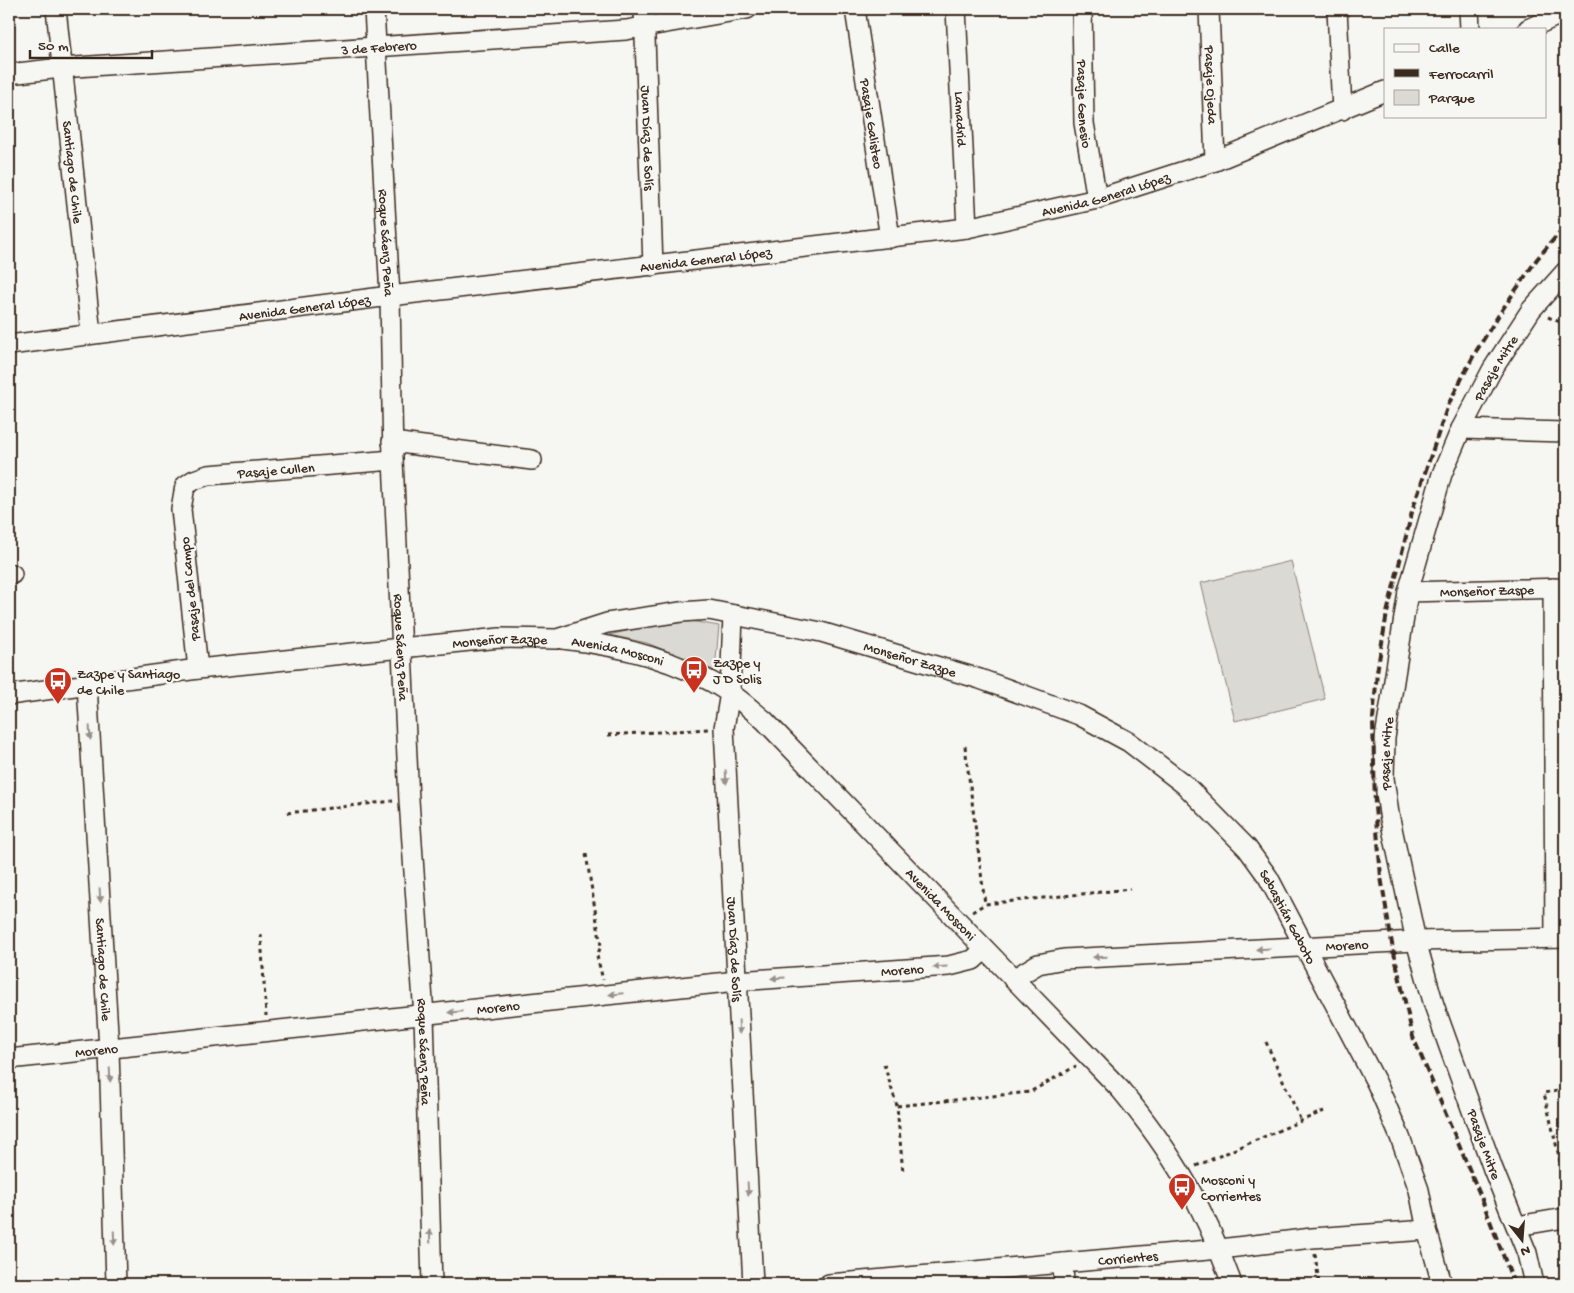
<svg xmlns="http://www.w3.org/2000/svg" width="1574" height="1293" font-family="'Gochi Hand',sans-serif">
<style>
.green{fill:#dad9d3;stroke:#8a8278}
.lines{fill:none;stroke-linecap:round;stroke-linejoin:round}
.minor-casing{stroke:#3b2a1e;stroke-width:22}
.path{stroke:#3b2a1e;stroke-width:3;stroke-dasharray:4 4;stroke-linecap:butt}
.minor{stroke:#f6f6f2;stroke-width:19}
.rail{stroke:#3b2a1e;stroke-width:4;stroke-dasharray:8 4;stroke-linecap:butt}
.oneway{fill:#989088}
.labels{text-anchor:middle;stroke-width:4.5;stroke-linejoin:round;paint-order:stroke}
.street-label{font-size:14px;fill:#3b2a1e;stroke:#f6f6f2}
.poi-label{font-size:14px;fill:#3b2a1e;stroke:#f6f6f2;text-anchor:start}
</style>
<rect width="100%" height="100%" fill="#f6f6f2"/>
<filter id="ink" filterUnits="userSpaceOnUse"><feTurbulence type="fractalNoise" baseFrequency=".02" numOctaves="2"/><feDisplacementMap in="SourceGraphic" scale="10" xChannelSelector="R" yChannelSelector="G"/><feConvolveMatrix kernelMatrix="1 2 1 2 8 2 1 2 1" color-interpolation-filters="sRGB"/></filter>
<g filter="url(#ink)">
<path class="green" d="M1291,561L1325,699L1235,721L1201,583Z
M679,619L719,626L715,671L647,643L609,635Z"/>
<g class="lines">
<defs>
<g id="minor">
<path id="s1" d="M56,9L91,334"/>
<path id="s2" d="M374,9L390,296L393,460L409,800L424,1016L432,1284"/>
<path id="s3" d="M644,9L653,266"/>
<path id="s4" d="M855,9L890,238"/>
<path id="s5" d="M956,9L967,228"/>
<path id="s6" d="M1082,9L1084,123L1097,199"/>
<path id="s7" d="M1209,9L1215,161"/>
<path d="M1337,9L1342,110"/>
<path d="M1469,9L1470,29"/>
<path d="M1528,29L1565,12"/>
<path id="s8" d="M9,74L61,68L626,30L747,9"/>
<path id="s9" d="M9,345L390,296L967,228L1097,199L1215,161L1385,91"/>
<path d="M1461,429L1565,432"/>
<path d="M392,442L532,460"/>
<path d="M9,575L12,574"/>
<path d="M1553,588L1555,938"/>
<path id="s10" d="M1408,592L1564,588"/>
<path id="s11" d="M733,615L730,693L724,728L753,1284"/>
<path id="s12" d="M563,639C622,646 680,660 730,693C742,701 753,711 764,720L1120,1089C1173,1153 1204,1206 1232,1284"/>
<path id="s13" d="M198,669L181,509L185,486L194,480L208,475L393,460"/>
<path id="s14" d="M87,685L109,1049L116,1284"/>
<path id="s15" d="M9,695L198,669L401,648L500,638L557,639L607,623L681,612L709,610L821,632L980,679L1079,715L1129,742L1185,785L1247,848L1268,877L1377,1084L1400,1137L1419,1190L1427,1230L1442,1284"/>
<path id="s16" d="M1013,979L1038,964L1064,959L1416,941L1565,938"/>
<path id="s17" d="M9,1059L737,981L949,966L973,960L984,950"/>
<path d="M1517,1226L1565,1218"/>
<path d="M1063,1263L1064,1284"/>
<path id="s18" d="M829,1284L1220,1249L1312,1238L1427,1230"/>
<path id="s19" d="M1534,1284L1527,1253L1493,1169L1434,1005L1416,941L1389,814L1384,778L1385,738L1408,592L1442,474L1461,429L1492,370L1531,310L1565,272"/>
</g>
</defs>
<use href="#minor" class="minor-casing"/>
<path class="path" d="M1548,317L1565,324
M608,735L708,729
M965,746L985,904
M287,813L393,801
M586,854L601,946L597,956L603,980
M972,912L985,904L1130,889
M261,934L266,1016
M1563,1005L1565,1004
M1266,1042L1301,1121
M884,1064L897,1106L903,1173
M1565,1090L1544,1093L1565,1182
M897,1106L1030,1092L1076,1066
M1196,1166L1324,1111
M1315,1254L1319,1284"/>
<use href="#minor" class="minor"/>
<path class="rail" d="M1514,1284L1481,1197L1413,1037L1392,944L1381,877L1375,807L1373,719L1377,672L1387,613L1413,508L1448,405L1475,353L1500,313L1537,259L1565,226"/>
</g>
<defs><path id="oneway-solid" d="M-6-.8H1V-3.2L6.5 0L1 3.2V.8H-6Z" transform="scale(1.25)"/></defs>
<g class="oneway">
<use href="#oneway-solid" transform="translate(90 733) rotate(87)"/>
<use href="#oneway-solid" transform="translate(726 777) rotate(87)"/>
<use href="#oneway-solid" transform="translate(100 895) rotate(87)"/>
<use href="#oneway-solid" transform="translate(1263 949) rotate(177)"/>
<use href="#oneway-solid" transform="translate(1100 957) rotate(178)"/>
<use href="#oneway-solid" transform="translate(940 967) rotate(176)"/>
<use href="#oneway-solid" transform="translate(778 978) rotate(176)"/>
<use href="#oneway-solid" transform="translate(616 994) rotate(174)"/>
<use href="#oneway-solid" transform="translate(455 1012) rotate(174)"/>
<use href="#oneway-solid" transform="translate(739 1027) rotate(87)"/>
<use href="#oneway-solid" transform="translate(110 1075) rotate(88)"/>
<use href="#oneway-solid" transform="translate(748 1189) rotate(87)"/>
<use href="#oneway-solid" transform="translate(430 1236) rotate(-92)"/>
<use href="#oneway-solid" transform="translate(114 1238) rotate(88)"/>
</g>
</g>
<defs>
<symbol id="bus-pin" viewBox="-11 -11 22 30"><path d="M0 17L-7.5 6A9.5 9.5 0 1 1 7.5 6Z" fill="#c8321e" stroke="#f6f6f2"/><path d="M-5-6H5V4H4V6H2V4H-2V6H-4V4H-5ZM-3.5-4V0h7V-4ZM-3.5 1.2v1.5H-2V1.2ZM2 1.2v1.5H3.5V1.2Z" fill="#fff"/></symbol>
</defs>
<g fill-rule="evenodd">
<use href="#bus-pin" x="678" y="654" width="32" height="43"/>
<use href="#bus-pin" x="42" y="665" width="32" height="43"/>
<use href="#bus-pin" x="1166" y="1171" width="32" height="43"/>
</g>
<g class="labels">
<g class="street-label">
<text dy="5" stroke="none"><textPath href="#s8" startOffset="371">3 de Febrero</textPath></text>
<text dy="5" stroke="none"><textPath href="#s7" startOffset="76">Pasaje Ojeda</textPath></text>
<text dy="5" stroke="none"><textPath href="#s6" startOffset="95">Pasaje Genesio</textPath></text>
<text dy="5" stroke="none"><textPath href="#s5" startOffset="110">Lamadrid</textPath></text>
<text dy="5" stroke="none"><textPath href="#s4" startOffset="116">Pasaje Galisteo</textPath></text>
<text dy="5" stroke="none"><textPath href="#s3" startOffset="129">Juan Díaz de Solís</textPath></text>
<text dy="5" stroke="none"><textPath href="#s1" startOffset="164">Santiago de Chile</textPath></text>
<text dy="5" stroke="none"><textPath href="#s9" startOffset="1108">Avenida General López</textPath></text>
<text dy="5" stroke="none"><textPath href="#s2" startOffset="234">Roque Sáenz Peña</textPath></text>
<text dy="5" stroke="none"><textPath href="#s9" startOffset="702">Avenida General López</textPath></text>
<text dy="5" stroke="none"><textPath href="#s9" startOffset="298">Avenida General López</textPath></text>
<text dy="5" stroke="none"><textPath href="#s19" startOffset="959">Pasaje Mitre</textPath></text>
<text dy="5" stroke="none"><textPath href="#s13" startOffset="278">Pasaje Cullen</textPath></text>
<text transform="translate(189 589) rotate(-96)" y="5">Pasaje del Campo</text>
<text dy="5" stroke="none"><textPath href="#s10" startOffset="79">Monseñor Zaspe</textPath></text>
<text dy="5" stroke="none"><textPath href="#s15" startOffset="494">Monseñor Zazpe</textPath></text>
<text dy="5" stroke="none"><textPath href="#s2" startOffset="639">Roque Sáenz Peña</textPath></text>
<text dy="5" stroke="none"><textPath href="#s12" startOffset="56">Avenida Mosconi</textPath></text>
<text dy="5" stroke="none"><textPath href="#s15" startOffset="914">Monseñor Zazpe</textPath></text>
<text dy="5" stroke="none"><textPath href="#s19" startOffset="554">Pasaje Mitre</textPath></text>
<text dy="5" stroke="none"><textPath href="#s12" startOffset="476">Avenida Mosconi</textPath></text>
<text dy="5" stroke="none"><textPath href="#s15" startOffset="1388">Sebastián Gaboto</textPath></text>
<text dy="5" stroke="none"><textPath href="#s16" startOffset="339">Moreno</textPath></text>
<text dy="5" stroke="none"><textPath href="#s11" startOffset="335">Juan Díaz de Solís</textPath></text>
<text dy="5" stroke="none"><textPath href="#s14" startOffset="285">Santiago de Chile</textPath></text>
<text dy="5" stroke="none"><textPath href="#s17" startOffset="898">Moreno</textPath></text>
<text dy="5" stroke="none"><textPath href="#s17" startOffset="492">Moreno</textPath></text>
<text dy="5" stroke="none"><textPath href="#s17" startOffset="88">Moreno</textPath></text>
<text dy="5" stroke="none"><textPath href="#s2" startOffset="1044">Roque Sáenz Peña</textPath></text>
<text transform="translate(1485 1144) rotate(70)" y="5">Pasaje Mitre</text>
<text dy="5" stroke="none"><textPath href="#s18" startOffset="300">Corrientes</textPath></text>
</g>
<g class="poi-label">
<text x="713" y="667">Zazpe y<tspan x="713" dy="16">J D Solis</tspan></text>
<text x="77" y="678">Zazpe y Santiago<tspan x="77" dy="16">de Chile</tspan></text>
<text x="1201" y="1184">Mosconi y<tspan x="1201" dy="16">Corrientes</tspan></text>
</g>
</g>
<rect width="1574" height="1293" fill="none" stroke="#f6f6f2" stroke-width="30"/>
<rect x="15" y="15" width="1544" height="1263" fill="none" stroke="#3b2a1e" stroke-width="2" filter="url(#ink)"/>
<rect x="1384" y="28" width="162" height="90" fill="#f6f6f2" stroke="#aba49d"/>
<rect x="1394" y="44" width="25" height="8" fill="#f6f6f2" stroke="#aba49d"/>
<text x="1429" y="52" font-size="15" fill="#3b2a1e">Calle</text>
<rect x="1394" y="69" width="25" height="8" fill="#3b2a1e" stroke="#aba49d"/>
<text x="1429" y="78" font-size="15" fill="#3b2a1e">Ferrocarril</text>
<rect x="1394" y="90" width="25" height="15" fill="#dad9d3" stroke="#aba49d"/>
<text x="1429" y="102" font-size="15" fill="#3b2a1e">Parque</text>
<g transform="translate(1522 1240) rotate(163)" stroke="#f6f6f2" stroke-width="4" paint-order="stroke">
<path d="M0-4L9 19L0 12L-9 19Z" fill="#3b2a1e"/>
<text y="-8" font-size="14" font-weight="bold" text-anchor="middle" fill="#3b2a1e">N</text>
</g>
<path d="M30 50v8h122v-8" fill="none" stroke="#3b2a1e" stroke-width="2.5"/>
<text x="38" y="50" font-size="15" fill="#3b2a1e" stroke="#f6f6f2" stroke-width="4" paint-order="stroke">50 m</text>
</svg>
